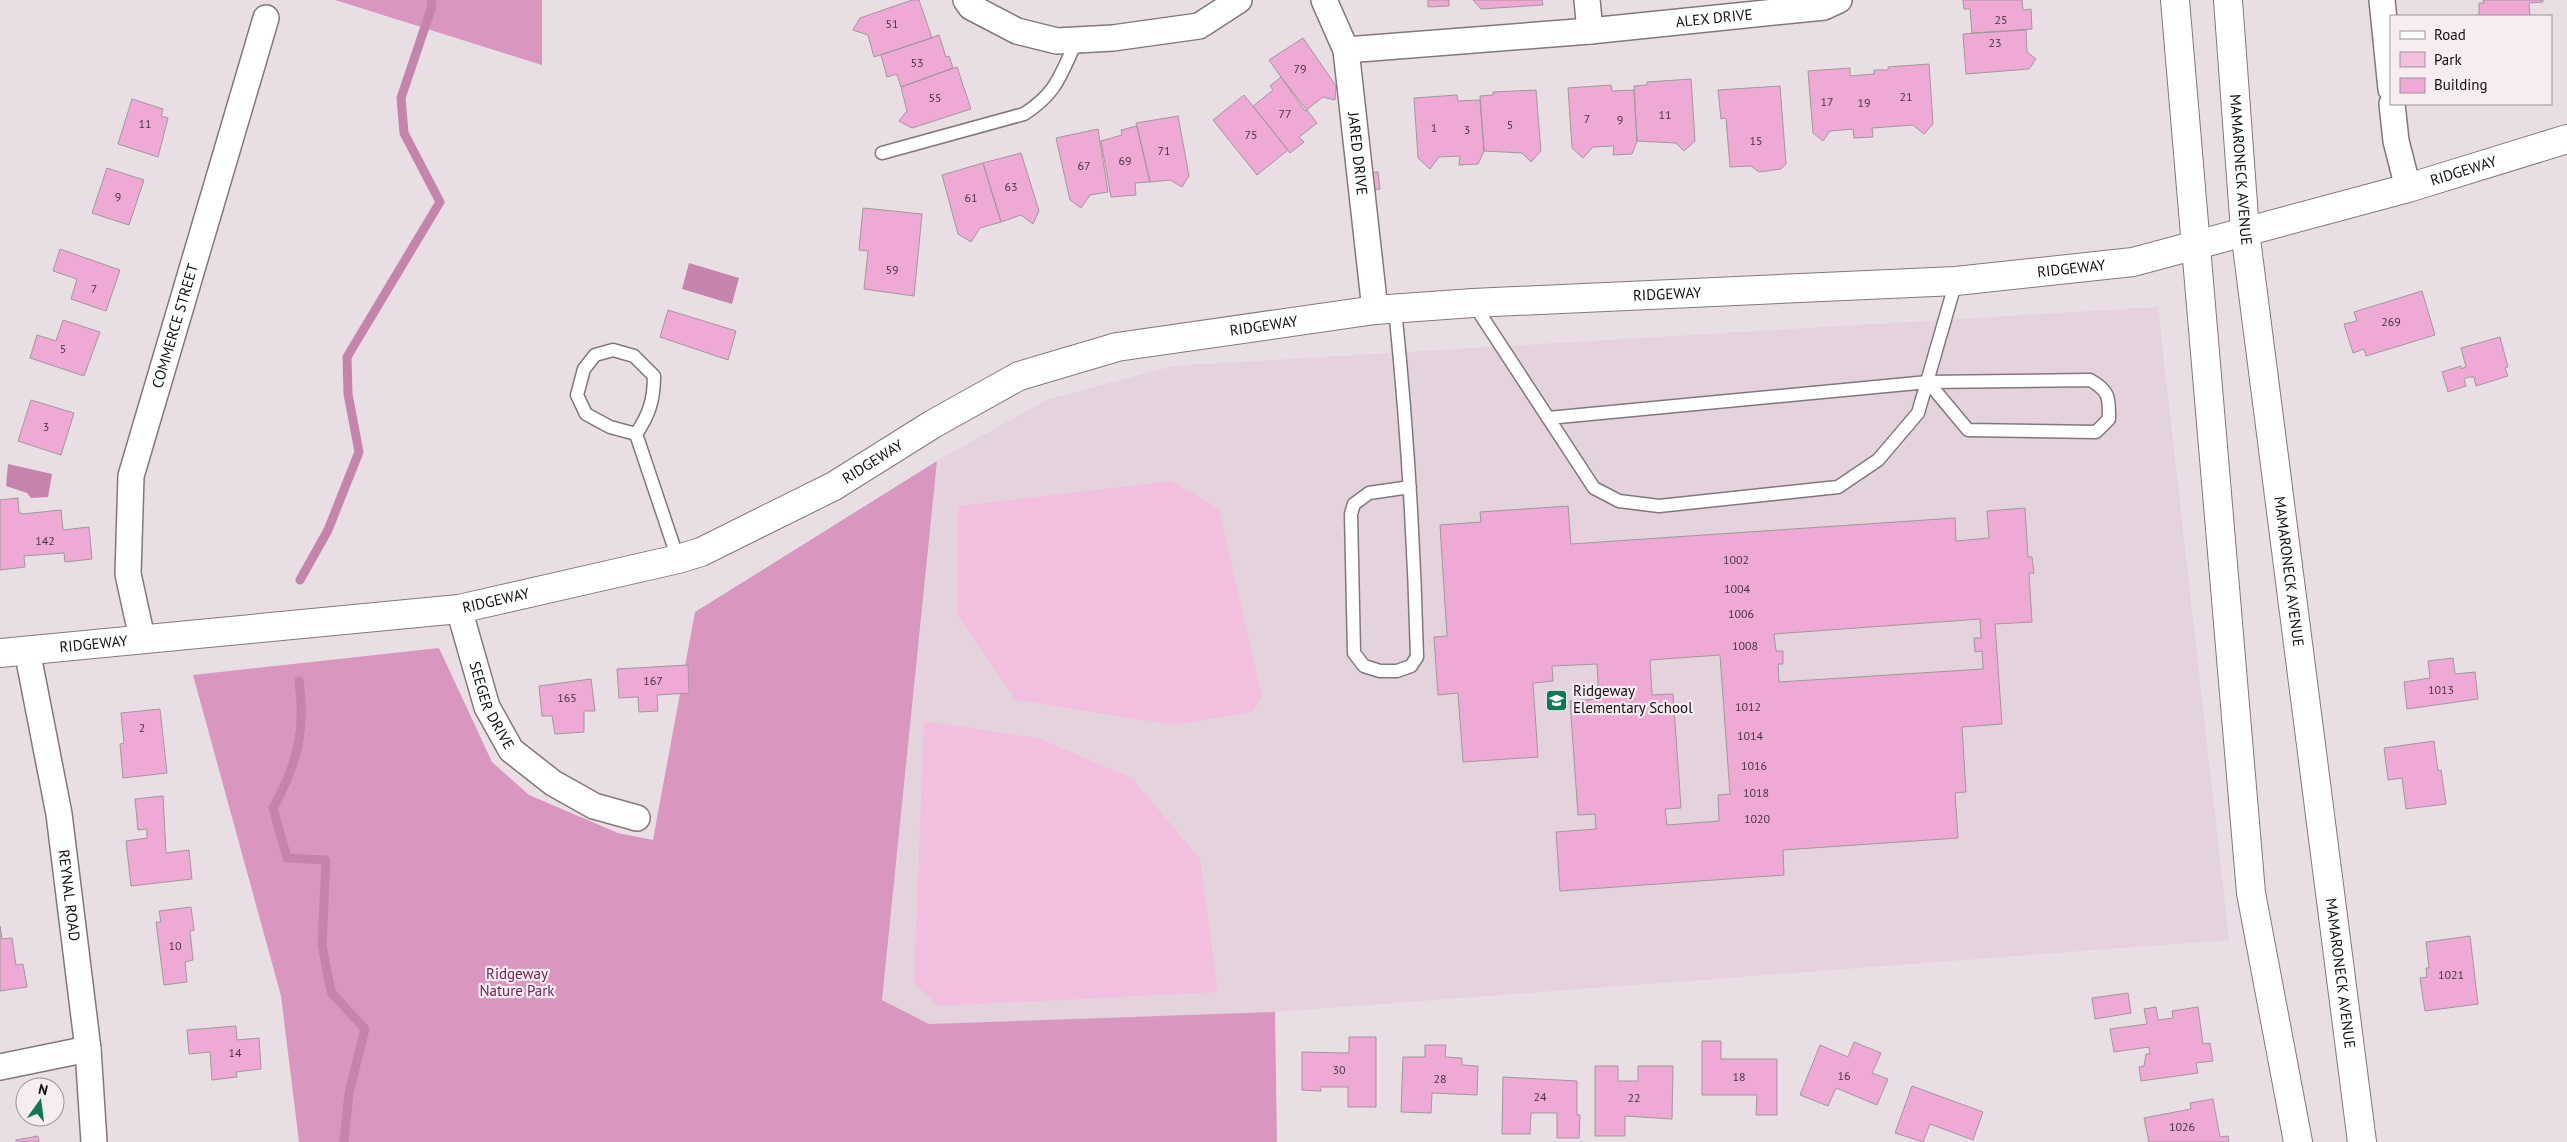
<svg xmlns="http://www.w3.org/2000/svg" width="2567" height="1142" font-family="'PT Sans',sans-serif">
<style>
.built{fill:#e4d2dd}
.green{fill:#f2c0de}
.forest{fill:#d997c0}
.water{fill:#c584ac}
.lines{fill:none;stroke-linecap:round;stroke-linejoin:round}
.stream{stroke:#c584ac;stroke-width:9}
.building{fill:#eeaad4;stroke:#a1979d;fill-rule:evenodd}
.lane-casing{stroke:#81787d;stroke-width:15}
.street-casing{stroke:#81787d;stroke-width:28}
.secondary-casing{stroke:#81787d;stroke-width:30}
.primary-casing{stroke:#81787d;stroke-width:30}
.lane{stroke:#fff;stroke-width:12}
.street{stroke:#fff;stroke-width:25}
.secondary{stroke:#fff;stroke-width:28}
.primary{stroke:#fff;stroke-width:28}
.labels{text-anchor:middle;stroke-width:4.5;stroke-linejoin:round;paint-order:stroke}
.number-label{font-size:12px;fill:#483541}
.street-label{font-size:15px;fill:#110e10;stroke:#f6ecf2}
.poi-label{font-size:15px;fill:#110e10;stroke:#f6ecf2;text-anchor:start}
.park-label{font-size:15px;fill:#6f2257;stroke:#f6ecf2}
</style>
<rect width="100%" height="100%" fill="#e9dee4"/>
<path class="built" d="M2158,307L2229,940L1275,1012L929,1024L882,1000L937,461L1046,400L1173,366Z"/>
<path class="green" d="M1171,481L1219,509L1262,697L1251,712L1175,725L1016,700L958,616V506Z
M924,721L1037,738L1132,778L1200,859L1218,992L939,1006L914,984Z"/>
<path class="forest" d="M335,0H542V65Z
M937,461L882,1000L929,1024L1275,1012L1277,1142H299L281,996L193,675L439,648L492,762L529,795L618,833L653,840L695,612Z"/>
<path class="water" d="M689,263L739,278L732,304L682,289Z
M8,464L52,474L48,497L31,498L27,493L6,486Z"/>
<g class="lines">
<path class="stream" d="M300,580L328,530L359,452L348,394L347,357L440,202L404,133L401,98L431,9L432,0
M299,681C306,730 297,765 273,808L287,858L326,860L322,944L331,992L365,1029L349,1093L344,1142"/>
</g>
<path class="building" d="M912,0H919L932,38L874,57L868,35L853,30L860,18Z
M1428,0H1449V6L1428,7Z
M1473,0H1542L1543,5L1481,9Z
M1963,0H2022L2023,10L2031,9L2032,29L1972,33L1970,9H1964Z
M2483,0H2543V2L2529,3L2530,16H2479V3H2484Z
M2026,30L2027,52L2036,59L2029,69L1966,74L1963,34Z
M939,35L946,57L949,56L953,68L901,87L897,74L887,77L881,55Z
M1303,38L1336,86L1335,100L1323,97L1305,111L1269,60Z
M1929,64L1933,124L1924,134L1913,125L1872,128L1873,137L1854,138L1853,129L1830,131L1823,141L1813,133L1808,71L1850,68V76L1874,74V70H1888V67Z
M957,67L971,109L912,128L899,121L907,111L901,87Z
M1281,77L1317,123L1299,137L1304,142L1290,153L1253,106L1273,90L1270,86Z
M1691,79L1695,141L1684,151L1676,143L1637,141L1634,86L1647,85V82Z
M1611,85L1612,91L1634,90L1637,141L1632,154L1613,155L1614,146L1593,147L1583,158L1572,148L1568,88Z
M1780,86L1786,164L1781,169L1759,172L1751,166L1730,167L1726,118L1721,119L1718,90Z
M1536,90L1541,151L1531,162L1522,153L1484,151L1480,96L1493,95V92Z
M1244,95L1288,150L1257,175L1213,120Z
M1457,95L1458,101L1480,100L1484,151L1478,164L1459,165L1460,156L1439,157L1430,169L1418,158L1414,98Z
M132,99L163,109L161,116L168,118L158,157L118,144Z
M1178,116L1189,176L1182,187L1170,180L1150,182L1136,123Z
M1137,126L1150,182L1135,183L1136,195L1111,197L1101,141L1122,135L1121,130Z
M1098,129L1108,192L1090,195L1081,208L1070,200L1056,138Z
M1021,153L1039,211L1033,224L1021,215L1001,222L983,163Z
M983,163L1001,222L980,228L971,242L958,234L942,175Z
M107,168L144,180L129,225L92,213Z
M1378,172L1380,189L1365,191L1364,173Z
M863,208L922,214L914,296L864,289L868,251L859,250Z
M60,249L120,270L106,311L71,299L77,279L53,271Z
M2422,291L2435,335L2366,356L2364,349L2353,353L2344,324L2357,321L2354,312Z
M668,310L736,331L728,360L660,337Z
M63,320L100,332L84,376L30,358L37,335L56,341Z
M2500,337L2508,367L2505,368L2508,376L2476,386L2474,377H2469L2464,379L2466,386L2448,392L2442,372L2461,366V369L2466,367L2461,348Z
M31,400L74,413L61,455L18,441Z
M18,498L19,512L22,514L61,510L63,530L89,527L92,559L65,562L64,553L24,556L25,567L0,570V500Z
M1568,506L1571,544L1955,518L1956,541L1989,538L1987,511L2025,508L2028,557H2032L2034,573H2029L2032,622L1995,624L2002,724L1962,727L1966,792L1955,793L1958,838L1783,850L1784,875L1560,891L1556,832L1596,829L1595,814L1578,815L1570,701L1599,699L1597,664L1552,666L1553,681L1533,683L1538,757L1463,762L1458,693L1438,695L1434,637L1447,636L1440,525L1481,522L1480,512ZM1980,619L1981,638H1974L1975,652L1982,651L1983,669L1779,682L1778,664H1783V651H1776L1774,634ZM1720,655L1730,794L1718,795L1719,821L1667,825L1665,809L1681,808L1673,694L1652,695L1650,660Z
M2453,658L2455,674L2475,672L2478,699L2407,709L2404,682L2430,678L2428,661Z
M688,665L689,693L657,695L658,711L639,712L638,697L619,698L617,669Z
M591,679L595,711H584V732L555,734L552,716H542L539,686Z
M160,709L167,773L123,778L120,744L124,743L121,713Z
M2434,741L2438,771L2441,770L2446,804L2406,809L2402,778L2388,780L2384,748Z
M163,796L166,853L189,850L192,879L131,886L126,841L147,838V829L138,830L135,799Z
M191,907L194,930L190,931L193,960L185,962L187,982L164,985L156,922H161L159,911Z
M0,926L2,939L12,938L16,965L23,964L27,987L0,991Z
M2470,936L2478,1004L2425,1011L2420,978L2427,977L2426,968H2429L2426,942Z
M2128,993L2131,1013L2095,1019L2092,998Z
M2156,1007L2158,1020L2173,1018L2172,1011L2198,1007L2203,1044L2210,1043L2213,1061L2196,1063L2198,1073L2141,1081L2139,1067L2144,1066L2146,1054H2150L2149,1047L2114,1052L2110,1029L2147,1024L2144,1009Z
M236,1026L237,1040L259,1038L261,1069L236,1072L237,1077L212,1080L210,1052L189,1054L187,1030Z
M1349,1037H1376V1107H1348V1087H1320L1321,1091L1302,1090V1052L1349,1053Z
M1702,1041H1721V1059H1777V1115H1756L1757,1095H1702Z
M1854,1042L1881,1053L1872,1073L1888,1079L1877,1105L1836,1088L1828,1106L1800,1095L1820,1045L1848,1057Z
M1425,1045H1446L1445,1057L1462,1058V1065L1478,1066L1477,1095L1432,1093L1431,1113L1401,1112L1403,1057H1425Z
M1595,1066H1618V1081H1638V1066H1673L1672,1119L1625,1116V1136H1595Z
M1503,1077L1577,1081V1115H1580L1579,1138H1557V1113H1531L1530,1134H1502Z
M1912,1086L1983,1112L1973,1140L1930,1124L1923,1142L1895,1133Z
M2213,1099L2220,1137L2228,1136L2229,1142H2149L2144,1118L2191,1109L2190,1103Z
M38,1136L39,1142H16V1140Z"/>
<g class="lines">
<defs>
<path id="lane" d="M882,153L1024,114C1058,92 1060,75 1077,40
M1473,303L1594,488L1619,501L1659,506L1838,487L1878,460L1918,413L1956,281
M1395,309C1407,425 1414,540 1417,657L1411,666L1397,671H1380L1364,666L1354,653L1351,514L1354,504L1369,493L1410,487
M1548,418L1928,382L2090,380C2110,391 2109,398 2109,419L2096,432L1968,430L1928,382
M636,434C649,415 654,400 654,376L634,356L613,350L595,355L584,369L577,395L586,414L610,427L636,434L678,559"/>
<g id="street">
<path d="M966,0L971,7L1017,31L1057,41L1113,38L1199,26L1239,0"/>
<path id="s1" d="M1324,0L1346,50L1375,310"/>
<path id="s2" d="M1587,0L1590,31L1824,7L1839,0"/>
<path d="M2382,0L2391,89"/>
<path d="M1346,50L1590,31"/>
<path d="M2392,104L2396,141L2408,188"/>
<path id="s3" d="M459,609L487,707L511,750L553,783L594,806L637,818"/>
<path id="s4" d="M142,638L128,574L131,476L266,18"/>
<path id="s5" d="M27,650L59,814L88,1049L94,1142"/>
<path d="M0,1067L88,1049"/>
</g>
<g id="secondary">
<path id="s6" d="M0,653L459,609L678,559L701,552L834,486L933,424L1019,376L1117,347L1375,310L1473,303L1956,281L2133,262L2408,188L2567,139"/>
</g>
<g id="primary">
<path d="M2175,0L2251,893L2298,1142"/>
<path id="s7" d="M2228,0L2245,231L2362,1142"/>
</g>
</defs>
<use href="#lane" class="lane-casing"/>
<use href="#street" class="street-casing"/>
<use href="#secondary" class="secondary-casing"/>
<use href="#primary" class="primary-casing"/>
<use href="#lane" class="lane"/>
<use href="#street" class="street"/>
<use href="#secondary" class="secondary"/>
<use href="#primary" class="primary"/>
</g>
<defs>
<symbol id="school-square" viewBox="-11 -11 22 22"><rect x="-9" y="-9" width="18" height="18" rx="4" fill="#0e7a54" stroke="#f6ecf2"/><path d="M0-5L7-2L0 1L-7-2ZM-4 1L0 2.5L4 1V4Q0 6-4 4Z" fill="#fff"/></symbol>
</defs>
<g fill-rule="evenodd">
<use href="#school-square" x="1544" y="688" width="25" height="25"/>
</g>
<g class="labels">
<g class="number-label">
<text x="2001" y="24">25</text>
<text x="892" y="28">51</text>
<text x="1995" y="47">23</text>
<text x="917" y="67">53</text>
<text x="1300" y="73">79</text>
<text x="1906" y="101">21</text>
<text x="935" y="102">55</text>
<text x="1827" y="106">17</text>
<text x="1864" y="107">19</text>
<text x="1285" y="118">77</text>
<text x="1665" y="119">11</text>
<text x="1587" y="123">7</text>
<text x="1620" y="124">9</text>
<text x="145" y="128">11</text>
<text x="1510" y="129">5</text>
<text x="1434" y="132">1</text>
<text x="1467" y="134">3</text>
<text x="1251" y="139">75</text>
<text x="1756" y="145">15</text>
<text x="1164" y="155">71</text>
<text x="1125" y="165">69</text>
<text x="1084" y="170">67</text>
<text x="1011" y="191">63</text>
<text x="118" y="201">9</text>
<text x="971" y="202">61</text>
<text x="892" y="274">59</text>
<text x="94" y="293">7</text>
<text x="2391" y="326">269</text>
<text x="63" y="353">5</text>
<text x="46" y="431">3</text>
<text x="45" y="545">142</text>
<text x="1736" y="564">1002</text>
<text x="1737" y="593">1004</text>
<text x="1741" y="618">1006</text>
<text x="1745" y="650">1008</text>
<text x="653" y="685">167</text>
<text x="2441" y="694">1013</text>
<text x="567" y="702">165</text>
<text x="1748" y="711">1012</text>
<text x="142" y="732">2</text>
<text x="1750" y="740">1014</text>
<text x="1754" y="770">1016</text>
<text x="1756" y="797">1018</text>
<text x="1757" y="823">1020</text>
<text x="175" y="950">10</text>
<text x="2451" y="979">1021</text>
<text x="235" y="1057">14</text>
<text x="1339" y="1074">30</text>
<text x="1844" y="1080">16</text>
<text x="1739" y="1081">18</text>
<text x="1440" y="1083">28</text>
<text x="1540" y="1101">24</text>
<text x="1634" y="1102">22</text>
<text x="2182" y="1131">1026</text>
</g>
<g class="street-label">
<text dy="5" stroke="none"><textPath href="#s2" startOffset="156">ALEX DRIVE</textPath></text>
<text dy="5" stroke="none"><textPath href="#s1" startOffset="159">JARED DRIVE</textPath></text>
<text dy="5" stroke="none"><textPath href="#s7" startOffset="170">MAMARONECK AVENUE</textPath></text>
<text dy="5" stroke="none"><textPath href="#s6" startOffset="2539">RIDGEWAY</textPath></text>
<text dy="5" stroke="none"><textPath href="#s6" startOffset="2134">RIDGEWAY</textPath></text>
<text dy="5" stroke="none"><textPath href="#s6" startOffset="1729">RIDGEWAY</textPath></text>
<text dy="5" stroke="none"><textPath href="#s6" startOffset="1324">RIDGEWAY</textPath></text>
<text dy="5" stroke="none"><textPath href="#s4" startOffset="320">COMMERCE STREET</textPath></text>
<text dy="5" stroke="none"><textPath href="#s6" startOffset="904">RIDGEWAY</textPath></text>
<text dy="5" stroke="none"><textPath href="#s7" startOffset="575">MAMARONECK AVENUE</textPath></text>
<text dy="5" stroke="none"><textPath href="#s6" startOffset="499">RIDGEWAY</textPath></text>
<text dy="5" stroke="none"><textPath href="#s6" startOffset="94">RIDGEWAY</textPath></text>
<text dy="5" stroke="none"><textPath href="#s3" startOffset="102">SEEGER DRIVE</textPath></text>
<text dy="5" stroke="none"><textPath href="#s5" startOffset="249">REYNAL ROAD</textPath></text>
<text dy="5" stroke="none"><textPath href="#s7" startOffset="980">MAMARONECK AVENUE</textPath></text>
</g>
<g class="poi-label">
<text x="1573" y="696">Ridgeway<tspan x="1573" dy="17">Elementary School</tspan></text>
</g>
<g class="park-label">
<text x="517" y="979">Ridgeway<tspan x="517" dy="17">Nature Park</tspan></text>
</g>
</g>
<rect x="2390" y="15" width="162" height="90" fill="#f6ecf2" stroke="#9a9398"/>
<rect x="2400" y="31" width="25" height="8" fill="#ffffff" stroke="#9a9398"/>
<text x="2434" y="40" font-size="15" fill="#110e10">Road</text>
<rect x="2400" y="52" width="25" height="15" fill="#f2c0de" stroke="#9a9398"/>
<text x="2434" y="65" font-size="15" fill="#110e10">Park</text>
<rect x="2400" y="78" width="25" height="15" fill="#eeaad4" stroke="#9a9398"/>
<text x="2434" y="90" font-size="15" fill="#110e10">Building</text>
<g transform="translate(40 1102) rotate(14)"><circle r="24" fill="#f6ecf2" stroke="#9a9398"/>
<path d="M0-4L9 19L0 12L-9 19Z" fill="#0e7a54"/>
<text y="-8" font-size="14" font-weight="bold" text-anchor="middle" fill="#110e10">N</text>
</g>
</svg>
